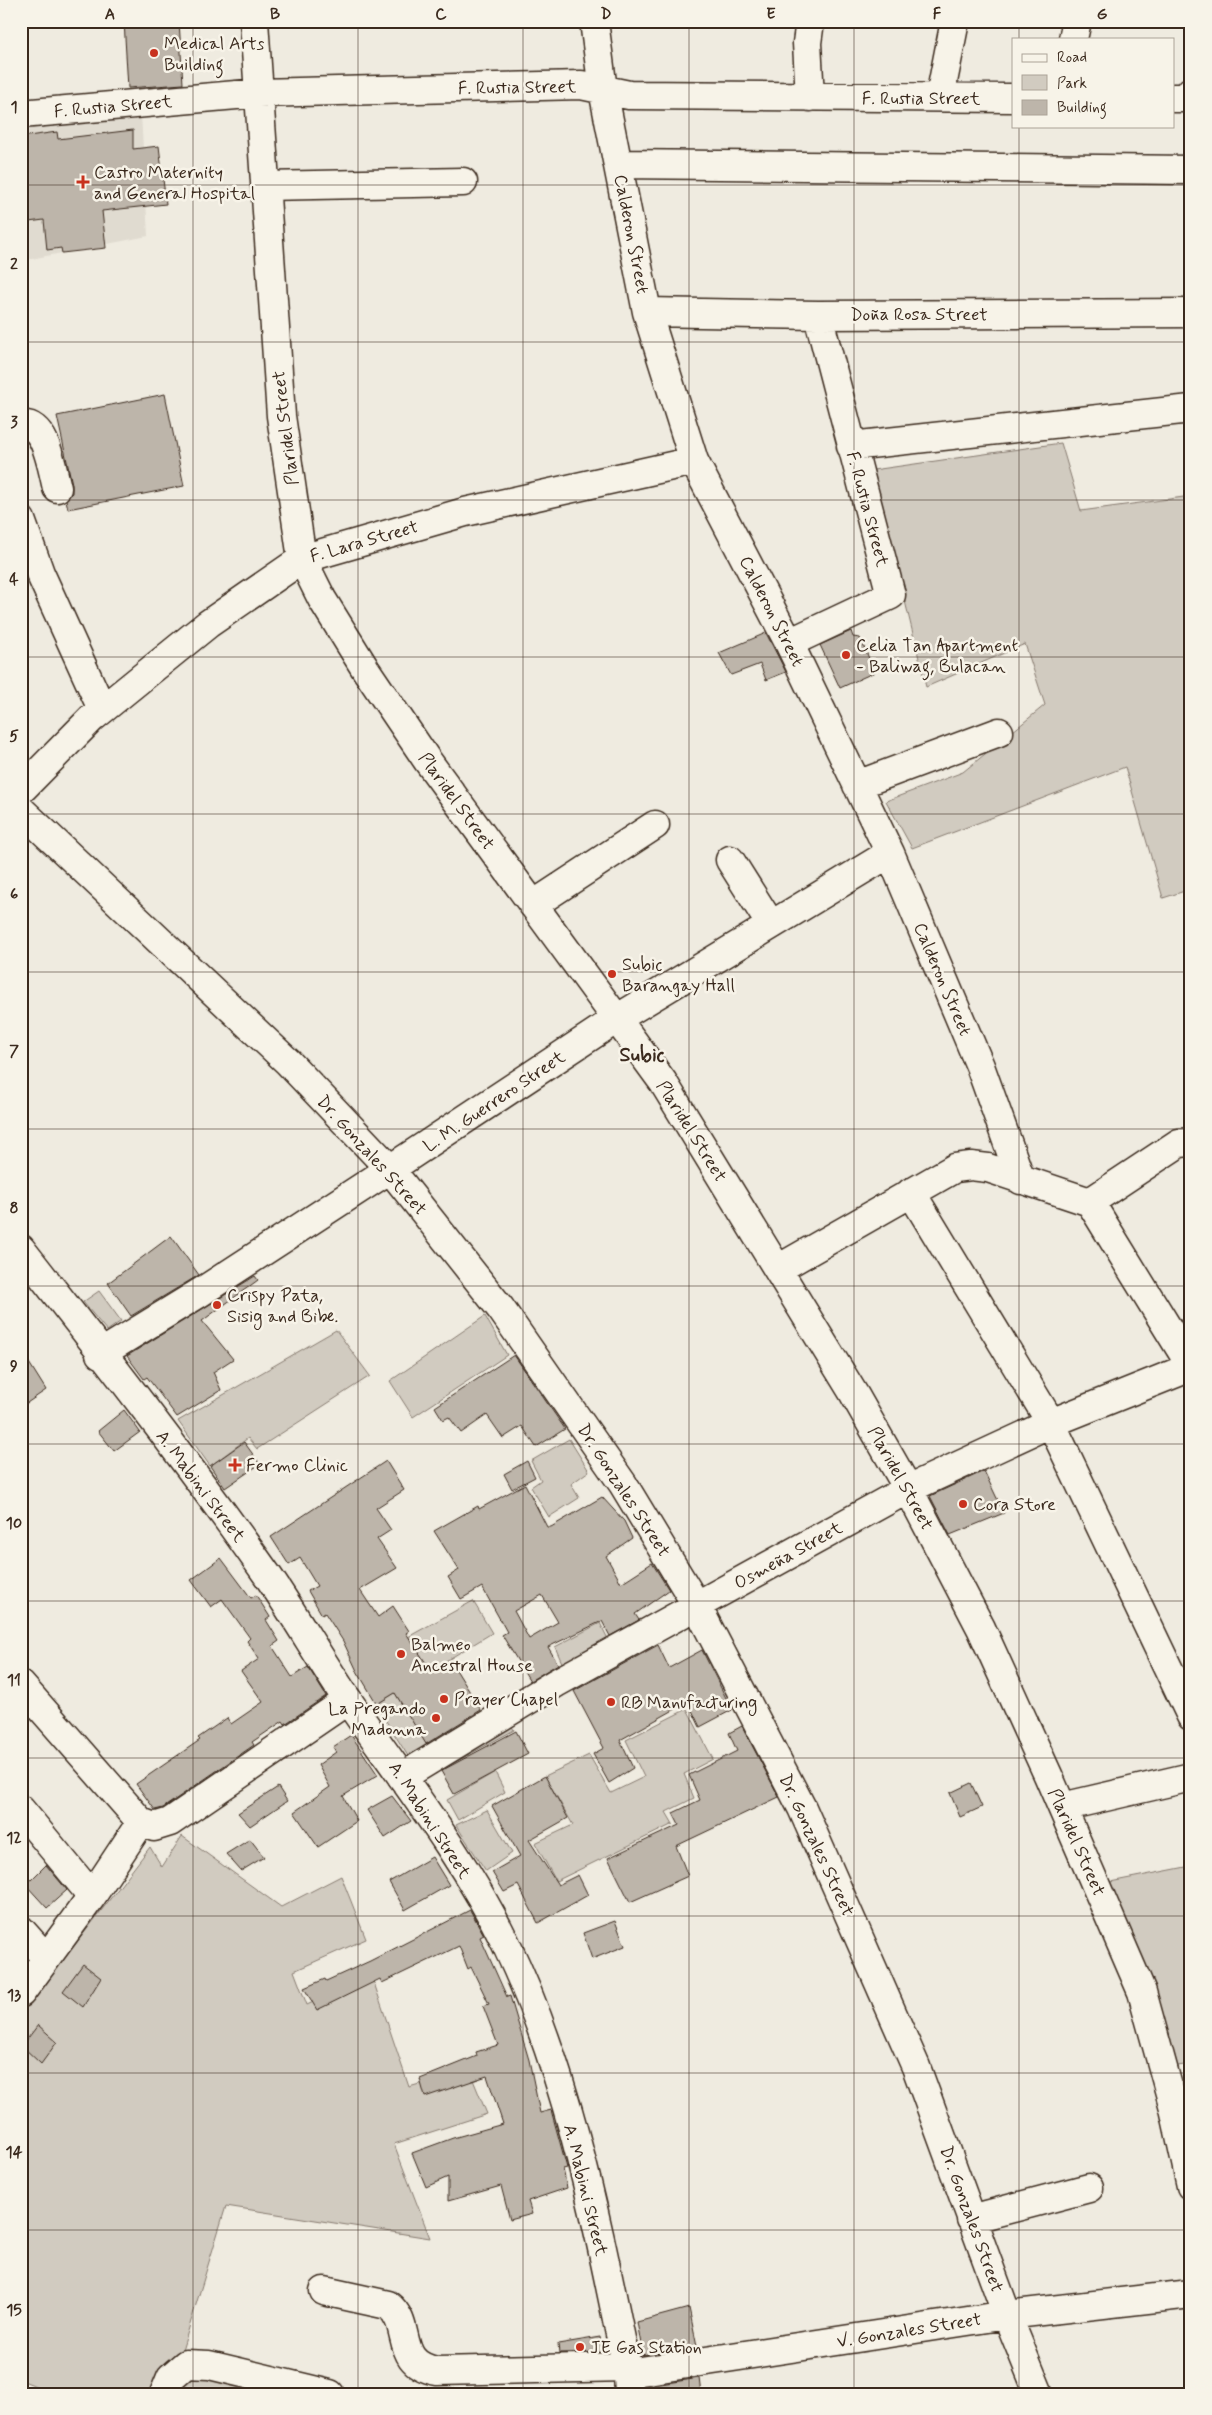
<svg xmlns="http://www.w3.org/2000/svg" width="1212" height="2415" font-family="Mynerve,sans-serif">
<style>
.built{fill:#e0dbd0}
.green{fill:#d1cbc0;stroke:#867a6f}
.building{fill:#bdb5aa;stroke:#3b2a1e;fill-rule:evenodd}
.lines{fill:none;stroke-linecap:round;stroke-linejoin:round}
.minor-casing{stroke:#3b2a1e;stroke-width:31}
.major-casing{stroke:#3b2a1e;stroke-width:31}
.minor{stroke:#f7f3e8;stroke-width:28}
.major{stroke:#f7f3e8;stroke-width:28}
.grid{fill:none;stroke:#3b2a1e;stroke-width:1;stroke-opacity:0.55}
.poi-dot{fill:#c8321e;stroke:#f7f3e8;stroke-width:2}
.labels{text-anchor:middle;stroke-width:5;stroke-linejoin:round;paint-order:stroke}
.poi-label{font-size:18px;fill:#3b2a1e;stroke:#f7f3e8;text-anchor:start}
.street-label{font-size:18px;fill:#3b2a1e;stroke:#f7f3e8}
.quarter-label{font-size:20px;font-weight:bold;fill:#3b2a1e;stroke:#f7f3e8}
.neatline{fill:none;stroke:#3b2a1e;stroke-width:2}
.grid-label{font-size:16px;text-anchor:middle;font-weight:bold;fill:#3b2a1e}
</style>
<rect width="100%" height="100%" fill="#efebe0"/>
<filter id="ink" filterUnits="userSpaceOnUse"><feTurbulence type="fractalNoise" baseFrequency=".02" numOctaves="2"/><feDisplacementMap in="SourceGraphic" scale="10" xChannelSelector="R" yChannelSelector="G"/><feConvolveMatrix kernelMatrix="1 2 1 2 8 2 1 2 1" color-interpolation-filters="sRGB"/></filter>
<g filter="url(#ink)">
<path class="built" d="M141,114L148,236L21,261V127Z"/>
<path class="green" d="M1061,443L1081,511L1191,496V889L1163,898L1125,767L912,848L886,801L963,772L1045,705L1025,644L926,687L873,470Z
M99,1291L121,1321L107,1331L83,1302Z
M485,1316L507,1355L413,1417L390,1381Z
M336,1330L370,1376L257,1449L248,1438L210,1466L178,1421Z
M569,1439L589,1471L571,1484L579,1498L549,1517L531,1487L541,1480L531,1461Z
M473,1601L492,1633L431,1670L408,1637Z
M600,1623L608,1639L563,1665L555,1647Z
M395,1693L427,1745L408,1756L376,1705Z
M687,1709L713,1759L684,1774L694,1798L666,1812L673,1824L556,1881L535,1843L573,1825L545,1776L589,1755L611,1793L644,1777L626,1740Z
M509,1721L514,1730L430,1776Z
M495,1772L505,1792L458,1820L447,1800Z
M487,1810L512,1853L486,1871L456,1825Z
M182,1836L281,1907L341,1876L366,1939L294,1971L307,2005L371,1974L409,2087L469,2070L487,2114L394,2144L430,2238L226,2206L181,2354L366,2394H56L21,2380V1948L48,1980L150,1847L162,1867Z
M1191,1866V2064L1171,2067L1105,1883Z"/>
<path class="building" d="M124,21H179L183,84L128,88Z
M133,130V149L159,146L166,204L102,211L106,248L62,253L61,248L47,250L44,220L21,223V137L57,132L58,139Z
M165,394L184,486L68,509L66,500L72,493V484L57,416Z
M851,631L853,637L860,638L875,672L840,688L820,645Z
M766,633L786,672L766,680L760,664L731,675L719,653Z
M171,1236L199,1275L131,1316L108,1283Z
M255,1276L258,1280L202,1321L233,1359L213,1372L221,1390L177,1417L147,1377L144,1379L127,1356Z
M21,1350L46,1390L21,1407Z
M514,1355L565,1429L536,1447L522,1426L503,1438L487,1415L461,1433L449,1417L443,1420L435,1407Z
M124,1410L140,1432L114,1451L98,1431Z
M244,1442L260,1464L225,1488L210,1466Z
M386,1461L404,1490L376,1508L391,1530L377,1539L397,1568L360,1590L378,1617L393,1606L409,1631L406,1633L431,1671L450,1660L481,1710L426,1744L395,1693L377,1704L357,1671L343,1641L325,1613L322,1615L308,1591L317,1586L300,1558L289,1565L271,1537Z
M527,1461L535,1477L512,1489L504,1474Z
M984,1471L1004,1513L950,1535L930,1496Z
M525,1484L547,1527H551L602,1497L624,1521L632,1538L606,1556L621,1583L652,1563L669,1590L635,1614L639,1620L610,1636L602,1621L548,1647L558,1664L530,1681L502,1635L507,1632L482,1587L461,1599L448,1577L459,1570L434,1531L478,1506L479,1509ZM542,1595L558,1622L529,1639L514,1611Z
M221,1558L251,1598L256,1595L270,1617L266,1620L279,1641L272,1646L292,1677L308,1667L326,1696L285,1724L283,1721L252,1742L254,1745L163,1808L155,1810L136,1784L200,1740L198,1738L227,1718L231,1724L263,1702L241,1671L259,1659L247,1641L250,1638L222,1599L211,1607L191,1580Z
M658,1645L669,1668L702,1650L732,1710L700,1727L688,1702L620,1740L633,1768L609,1783L593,1754L604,1748L574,1691Z
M742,1726L779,1797L676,1846L688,1876L630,1902L608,1858L679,1825L673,1813L700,1800L689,1775L737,1751L729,1733Z
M516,1731L528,1754L454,1794L441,1771Z
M351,1735L378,1775L343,1796L357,1821L318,1847L294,1812L330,1787L318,1765L336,1752L333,1747Z
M545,1776L568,1818L529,1840L558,1885L578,1875L588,1895L538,1923L518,1885L504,1892L492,1872L520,1856L492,1806Z
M971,1783L982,1807L960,1817L950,1793Z
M278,1787L287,1801L250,1826L238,1813Z
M392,1796L411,1821L385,1838L367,1810Z
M250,1839L264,1857L241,1871L226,1854Z
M432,1857L449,1885L405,1910L389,1882Z
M46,1865L67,1890L47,1908L26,1885Z
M470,1910L484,1935L480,1937L507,1997L510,1996L529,2060L540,2113L551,2110L567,2168L563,2169L567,2188L528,2201L532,2214L510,2220L501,2186L448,2201V2177L426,2187L412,2153L453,2138L503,2124L487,2076L425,2097L420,2079L477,2056L476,2052L498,2045L483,2006L489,2004L471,1967L468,1969L459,1946L382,1983L380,1979L317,2010L304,1988L325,1979L326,1981L370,1961Z
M615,1921L625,1946L592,1959L583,1933Z
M83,1964L101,1978L83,2007L63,1991Z
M38,2025L57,2042L41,2064L22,2046Z
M689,2308L697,2347L643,2355L637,2322Z
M600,2337L602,2352L559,2353L558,2344Z
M699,2378L701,2394H655L654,2385Z"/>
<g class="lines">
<defs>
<path id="minor" d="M254,21L281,416L302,559L322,599L366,670L427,760L663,1082L854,1394L911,1494L981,1628L1048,1775L1142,1992L1174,2108L1191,2186
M594,21L603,90L647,312L694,461L789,643L890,853L980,1066L1021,1180
M1073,39L1077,21
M810,97L807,43L810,21
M940,97L955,21
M1173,98H1189L1191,91
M21,114L259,93L581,85L629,95L1013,98
M618,164L1191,170
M265,186L463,182
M647,312L818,315L1191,313
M21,425C46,421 52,469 57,488
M851,446L1191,409
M21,520L40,573L102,709
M789,643L891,595L818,315
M857,785L999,732
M21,790L92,718L208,624L302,559L465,512L694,461
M21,810L288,1062L390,1169L501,1309L623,1484L697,1606L802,1808L916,2067L1007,2315L1039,2394
M730,860L771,925
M533,905L655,825
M911,1192L1051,1423L1191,1716
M1090,1202L1179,1143L1191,1142
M778,1269L955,1168L971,1166L988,1168L1090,1202L1191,1366
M100,1354L201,1292L390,1169L618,1018L890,853
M21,1685L141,1822L154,1827L170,1822L348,1700
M402,1777L556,1683L908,1489L1051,1423L1191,1367
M1062,1807L1191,1777
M21,1810L92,1896
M21,1930L46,1958
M21,1993L92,1896L141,1822
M971,2219L1089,2188
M324,2291L388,2305C414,2325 392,2363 437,2371L627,2367
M628,2373L1007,2315L1191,2294
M164,2394L171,2377L186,2364L209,2365L330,2394"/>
<path id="major" d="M21,1249C105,1356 189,1464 268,1576C296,1617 321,1661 349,1702C403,1780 463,1856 505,1942C570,2076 598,2228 628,2373L629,2394"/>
</defs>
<use href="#minor" class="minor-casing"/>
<use href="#major" class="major-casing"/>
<use href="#minor" class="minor"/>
<use href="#major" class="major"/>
</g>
</g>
<path class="grid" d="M193,21V2394M358,21V2394M523,21V2394M689,21V2394M854,21V2394M1019,21V39M1019,126V2394M21,185H1191M21,342H1191M21,500H1191M21,657H1191M21,814H1191M21,972H1191M21,1129H1191M21,1286H1191M21,1444H1191M21,1601H1191M21,1758H1191M21,1916H1191M21,2073H1191M21,2230H1191"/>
<g class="poi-dot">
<circle cx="154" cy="53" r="5"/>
<path d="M80.5 174.5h5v5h5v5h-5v5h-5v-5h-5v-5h5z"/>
<circle cx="846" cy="655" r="5"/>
<circle cx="612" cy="974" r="5"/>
<circle cx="217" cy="1305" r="5"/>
<path d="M232.5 1457.5h5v5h5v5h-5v5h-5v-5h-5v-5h5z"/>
<circle cx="963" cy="1504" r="5"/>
<circle cx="401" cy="1654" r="5"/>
<circle cx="444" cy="1699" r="5"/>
<circle cx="611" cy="1702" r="5"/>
<circle cx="436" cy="1718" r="5"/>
<circle cx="580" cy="2347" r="5"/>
</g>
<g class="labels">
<g class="poi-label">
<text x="164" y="49">Medical Arts<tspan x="164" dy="21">Building</tspan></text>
<text x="94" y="178">Castro Maternity<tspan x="94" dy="21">and General Hospital</tspan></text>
<text x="856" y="651">Celia Tan Apartment<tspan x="856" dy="21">- Baliwag, Bulacan</tspan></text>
<text x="622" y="970">Subic<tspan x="622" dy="21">Barangay Hall</tspan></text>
<text x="227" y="1301">Crispy Pata,<tspan x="227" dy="21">Sisig and Bibe.</tspan></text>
<text x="246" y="1471">Fermo Clinic</text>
<text x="973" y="1510">Cora Store</text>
<text x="411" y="1650">Balmeo<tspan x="411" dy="21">Ancestral House</tspan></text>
<text x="454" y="1705">Prayer Chapel</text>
<text x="621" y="1708">RB Manufacturing</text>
<text x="426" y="1714" text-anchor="end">La Pregando<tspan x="426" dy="21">Madonna</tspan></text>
<text x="590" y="2353">JE Gas Station</text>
</g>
<g class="street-label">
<text transform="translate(517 87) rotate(-1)" y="6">F. Rustia Street</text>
<text x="921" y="104">F. Rustia Street</text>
<text transform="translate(113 106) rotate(-5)" y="6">F. Rustia Street</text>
<text transform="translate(632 234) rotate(79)" y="6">Calderon Street</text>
<text x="919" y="320">Doña Rosa Street</text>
<text transform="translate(285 428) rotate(-97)" y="6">Plaridel Street</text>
<text transform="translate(868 509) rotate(75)" y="6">F. Rustia Street</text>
<text transform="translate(364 541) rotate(-16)" y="6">F. Lara Street</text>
<text transform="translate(772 611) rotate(63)" y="6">Calderon Street</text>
<text transform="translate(457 801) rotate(54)" y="6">Plaridel Street</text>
<text transform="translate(943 979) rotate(67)" y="6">Calderon Street</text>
<text transform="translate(494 1101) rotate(-34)" y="6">L. M. Guerrero Street</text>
<text transform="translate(692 1131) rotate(58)" y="6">Plaridel Street</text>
<text transform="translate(372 1155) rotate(48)" y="6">Dr. Gonzales Street</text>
<text transform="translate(901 1478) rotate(61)" y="6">Plaridel Street</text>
<text transform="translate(201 1486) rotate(53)" y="6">A. Mabini Street</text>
<text transform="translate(624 1490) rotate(57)" y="6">Dr. Gonzales Street</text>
<text transform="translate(788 1555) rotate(-29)" y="6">Osmeña Street</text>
<text transform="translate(430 1820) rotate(57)" y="6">A. Mabini Street</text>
<text transform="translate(1077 1842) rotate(66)" y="6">Plaridel Street</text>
<text transform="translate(817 1845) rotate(65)" y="6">Dr. Gonzales Street</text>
<text transform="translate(586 2190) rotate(76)" y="6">A. Mabini Street</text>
<text transform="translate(972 2219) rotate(70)" y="6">Dr. Gonzales Street</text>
<text transform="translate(909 2330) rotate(-9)" y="6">V. Gonzales Street</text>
</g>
<g class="quarter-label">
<text x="642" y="1061">Subic</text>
</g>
</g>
<rect width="1212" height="2415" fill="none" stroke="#f7f3e8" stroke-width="55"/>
<rect x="1012" y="38" width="162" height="90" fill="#f7f3e8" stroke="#aca397"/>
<rect x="1022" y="54" width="25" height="8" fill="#f7f3e8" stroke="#aca397"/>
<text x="1057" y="62" font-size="15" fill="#3b2a1e">Road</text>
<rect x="1022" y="75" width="25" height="15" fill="#d1cbc0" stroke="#aca397"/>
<text x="1057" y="88" font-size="15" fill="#3b2a1e">Park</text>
<rect x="1022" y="100" width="25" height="15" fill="#bdb5aa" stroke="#aca397"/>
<text x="1057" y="112" font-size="15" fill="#3b2a1e">Building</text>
<rect x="28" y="28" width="1156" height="2360" class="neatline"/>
<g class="grid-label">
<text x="110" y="19">A</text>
<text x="275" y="19">B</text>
<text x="441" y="19">C</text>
<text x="606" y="19">D</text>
<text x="771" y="19">E</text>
<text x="937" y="19">F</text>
<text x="1102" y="19">G</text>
<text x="14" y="112">1</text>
<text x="14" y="269">2</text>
<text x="14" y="427">3</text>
<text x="14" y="584">4</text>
<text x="14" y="741">5</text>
<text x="14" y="899">6</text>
<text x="14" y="1056">7</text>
<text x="14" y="1213">8</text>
<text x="14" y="1371">9</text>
<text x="14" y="1528">10</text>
<text x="14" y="1685">11</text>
<text x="14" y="1843">12</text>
<text x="14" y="2000">13</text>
<text x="14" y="2157">14</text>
<text x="14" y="2315">15</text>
</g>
</svg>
